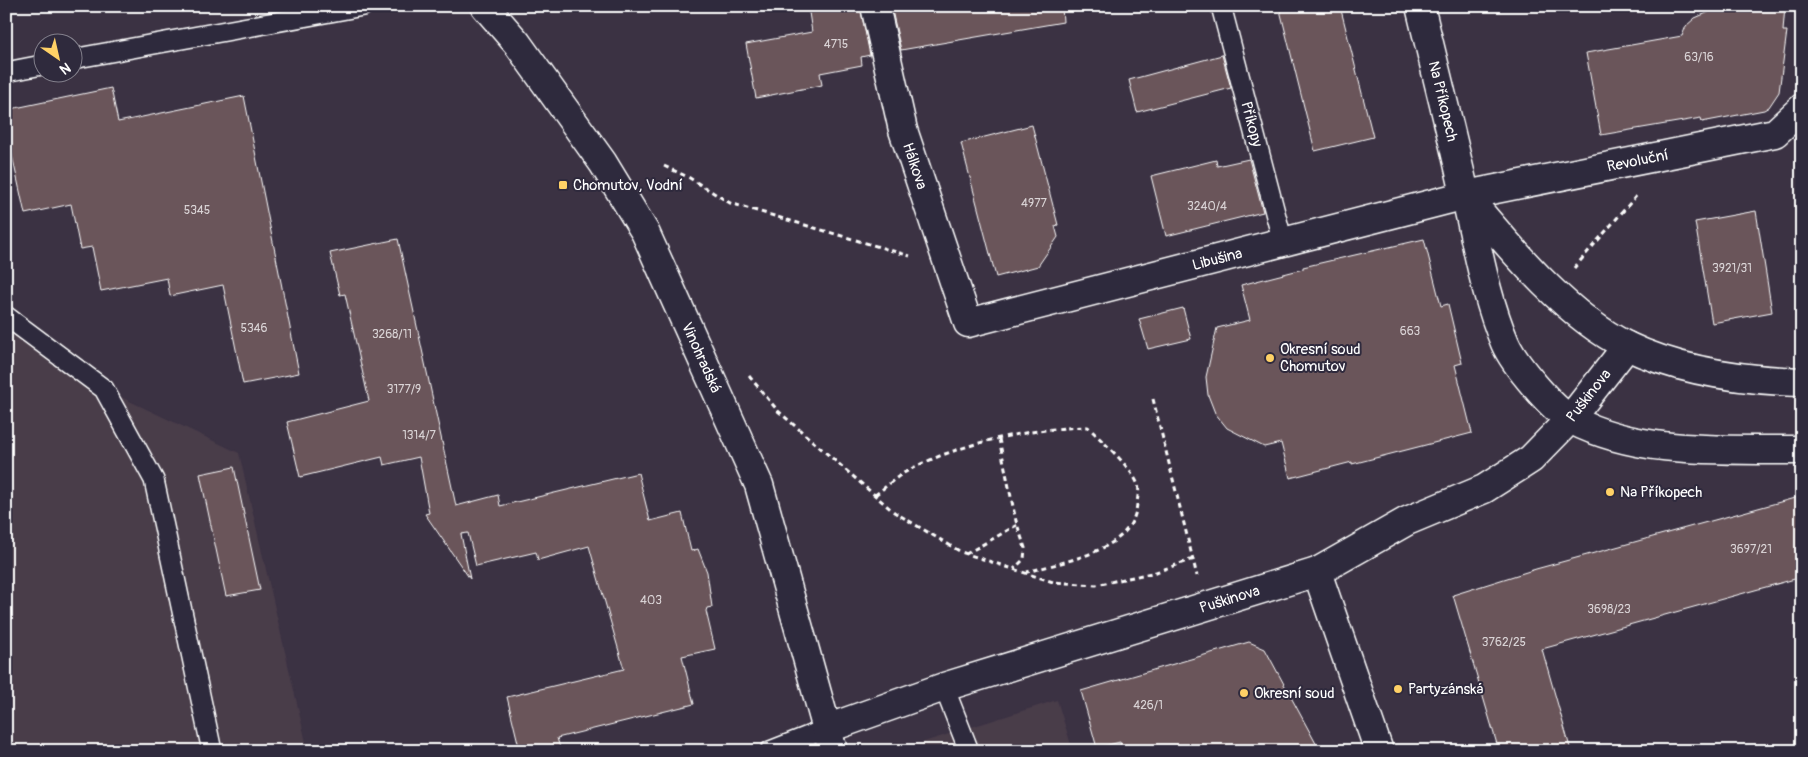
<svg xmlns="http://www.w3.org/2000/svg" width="1808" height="757" font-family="Pangolin,sans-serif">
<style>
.built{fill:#493c4a}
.building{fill:#6a545a;stroke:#fff}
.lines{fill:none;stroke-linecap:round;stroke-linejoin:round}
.service-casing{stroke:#fff;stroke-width:22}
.minor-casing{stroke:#fff;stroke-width:31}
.tertiary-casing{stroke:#fff;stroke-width:31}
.path{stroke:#fff;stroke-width:3;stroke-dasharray:5 4;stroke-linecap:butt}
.service{stroke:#2f2a3d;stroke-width:19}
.minor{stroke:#2f2a3d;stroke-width:28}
.tertiary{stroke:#2f2a3d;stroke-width:28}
.poi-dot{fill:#ffd166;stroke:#2f2a3d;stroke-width:2}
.labels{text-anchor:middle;stroke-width:4;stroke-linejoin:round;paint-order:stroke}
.number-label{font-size:12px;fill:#dad4d6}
.street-label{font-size:15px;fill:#fff;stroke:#2f2a3d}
.poi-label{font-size:15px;fill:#fff;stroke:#2f2a3d;text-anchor:start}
</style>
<rect width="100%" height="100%" fill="#3b3243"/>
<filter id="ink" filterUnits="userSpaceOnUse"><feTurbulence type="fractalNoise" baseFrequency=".02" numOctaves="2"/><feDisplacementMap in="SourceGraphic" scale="10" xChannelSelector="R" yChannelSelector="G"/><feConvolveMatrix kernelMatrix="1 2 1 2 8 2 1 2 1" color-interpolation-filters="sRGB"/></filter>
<g filter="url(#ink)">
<path class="built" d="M6,326L104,389L239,453L308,751H6Z
M1057,700L1073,751H895Z"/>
<path class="building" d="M808,6H860L870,55L861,57L862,65L820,73L822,85L756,98L746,44L812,32Z
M891,6H1062L1063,22L901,50Z
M1279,6H1340L1373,137L1315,151Z
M1710,6H1785L1783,31H1787L1779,92L1769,107L1764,110L1702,122L1701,118L1601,135L1586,53L1682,36L1686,26L1695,18L1709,12Z
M1222,55L1231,88L1137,112L1129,80Z
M111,88L118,122L244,96L299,373L243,384L223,285L170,296L167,278L101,291L92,247L80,249L71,204L25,214L6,128V110Z
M1032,125L1058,225L1055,226L1058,237L1038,266L996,277L961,143Z
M1249,159L1263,212L1166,236L1151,176L1216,160L1217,166Z
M1756,211L1772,312L1712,323L1695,222Z
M398,239L456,506L498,495L500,506L638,473L650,521L682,513L691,551L698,549L707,572L712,607L707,608L706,611L715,649L682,656L694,704L557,738L561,751H520L507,697L624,669L589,546L538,560L536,552L476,566L468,533L461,534L470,579L425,514L429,513L419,457L384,465L382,457L300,477L287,422L369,401L345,294L340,295L330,253Z
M1424,239L1441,306L1448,304L1462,363L1455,365L1472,433L1352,464V462L1290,478L1281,443L1264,447L1227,428L1215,413L1208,395L1206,377L1217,328L1250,320L1241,285L1303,269V267Z
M1183,308L1191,339L1148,349L1139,319Z
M234,467L260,590L226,596L200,474Z
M1802,496V577L1542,649L1571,751H1499L1453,595L1536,569Z
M1249,642L1265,649L1320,751H1122L1120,742L1097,748L1081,691Z"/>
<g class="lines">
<defs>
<g id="service">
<path id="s1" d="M1221,6L1283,243"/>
<path d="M72,59L363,6"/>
<path d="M6,72L42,65"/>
<path d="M6,316L104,389L154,480L212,751"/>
<path d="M944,687L969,751"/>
<path d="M770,751L826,729"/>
</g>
<g id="minor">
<path id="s2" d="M875,6L903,130L968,323L1466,195L1775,133L1802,108"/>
<path d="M1317,572L1379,751"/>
<path id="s3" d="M826,729L944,687L1317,572L1407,521L1484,489L1531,459L1570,419L1627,346"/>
</g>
<g id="tertiary">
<path id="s4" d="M485,6L517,43L603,163L645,232L759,485L833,751"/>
<path id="s5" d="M1420,6C1435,69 1451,131 1465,194C1477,244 1485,296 1505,343C1514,364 1553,410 1572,420C1642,456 1725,449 1802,450"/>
<path d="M1468,198C1511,249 1567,317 1627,346C1679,371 1744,380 1802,382"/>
</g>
</defs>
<use href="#service" class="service-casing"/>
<use href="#minor" class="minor-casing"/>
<use href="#tertiary" class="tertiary-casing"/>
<path class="path" d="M664,166L688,177L730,203L910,256
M1574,268L1637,195
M749,376L778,411L894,512L961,552L1053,582L1096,585L1156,572L1193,559
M1153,399L1197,576
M999,439L1016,521L1025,548L1024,559L1014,569
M875,495C886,487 897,476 909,470C960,443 1031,428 1088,427C1101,440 1133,469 1138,485C1140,490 1137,499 1137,504C1133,552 1064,561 1027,572
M966,554L1017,525"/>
<use href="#service" class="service"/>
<use href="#minor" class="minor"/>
<use href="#tertiary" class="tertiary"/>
</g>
</g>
<g class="poi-dot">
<rect x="558" y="180" width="10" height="10" rx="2.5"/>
<circle cx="1270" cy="358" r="5"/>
<circle cx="1610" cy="492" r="5"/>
<circle cx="1398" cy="689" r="5"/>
<circle cx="1244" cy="693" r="5"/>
</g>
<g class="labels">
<g class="number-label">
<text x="836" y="48">4715</text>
<text x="1699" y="61">63/16</text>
<text x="1034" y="207">4977</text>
<text x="1207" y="210">3240/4</text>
<text x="197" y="214">5345</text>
<text x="1732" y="272">3921/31</text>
<text x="254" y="332">5346</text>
<text x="1410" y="335">663</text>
<text x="392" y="338">3268/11</text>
<text x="404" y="393">3177/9</text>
<text x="419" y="439">1314/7</text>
<text x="1751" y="553">3697/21</text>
<text x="651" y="604">403</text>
<text x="1609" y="613">3698/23</text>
<text x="1504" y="646">3762/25</text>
<text x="1148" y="709">426/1</text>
</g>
<g class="street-label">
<text dy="5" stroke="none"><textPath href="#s5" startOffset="98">Na Příkopech</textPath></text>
<text dy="5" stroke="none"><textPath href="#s1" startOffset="122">Příkopy</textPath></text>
<text dy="5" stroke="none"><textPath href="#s2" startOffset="1020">Revoluční</textPath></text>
<text dy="5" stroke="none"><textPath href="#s2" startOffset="165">Hálkova</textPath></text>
<text dy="5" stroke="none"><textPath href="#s2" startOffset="588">Libušina</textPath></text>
<text dy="5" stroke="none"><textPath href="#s4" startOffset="415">Vinohradská</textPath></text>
<text dy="5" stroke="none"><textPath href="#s3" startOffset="844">Puškinova</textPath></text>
<text dy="5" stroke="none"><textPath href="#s3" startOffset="424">Puškinova</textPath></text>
</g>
<g class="poi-label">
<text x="573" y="190">Chomutov, Vodní</text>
<text x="1280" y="354">Okresní soud<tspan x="1280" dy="17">Chomutov</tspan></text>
<text x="1620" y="497">Na Příkopech</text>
<text x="1408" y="694">Partyzánská</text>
<text x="1254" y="698">Okresní soud</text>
</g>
</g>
<rect width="1808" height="757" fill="none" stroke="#2f2a3d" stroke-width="25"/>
<rect x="12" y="12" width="1783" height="732" fill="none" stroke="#fff" stroke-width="2" filter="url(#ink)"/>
<g transform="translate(58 58) rotate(146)"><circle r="24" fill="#2f2a3d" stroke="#827f8b"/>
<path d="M0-4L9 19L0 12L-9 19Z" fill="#ffd166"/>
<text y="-8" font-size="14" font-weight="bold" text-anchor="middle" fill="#ffffff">N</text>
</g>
</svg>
